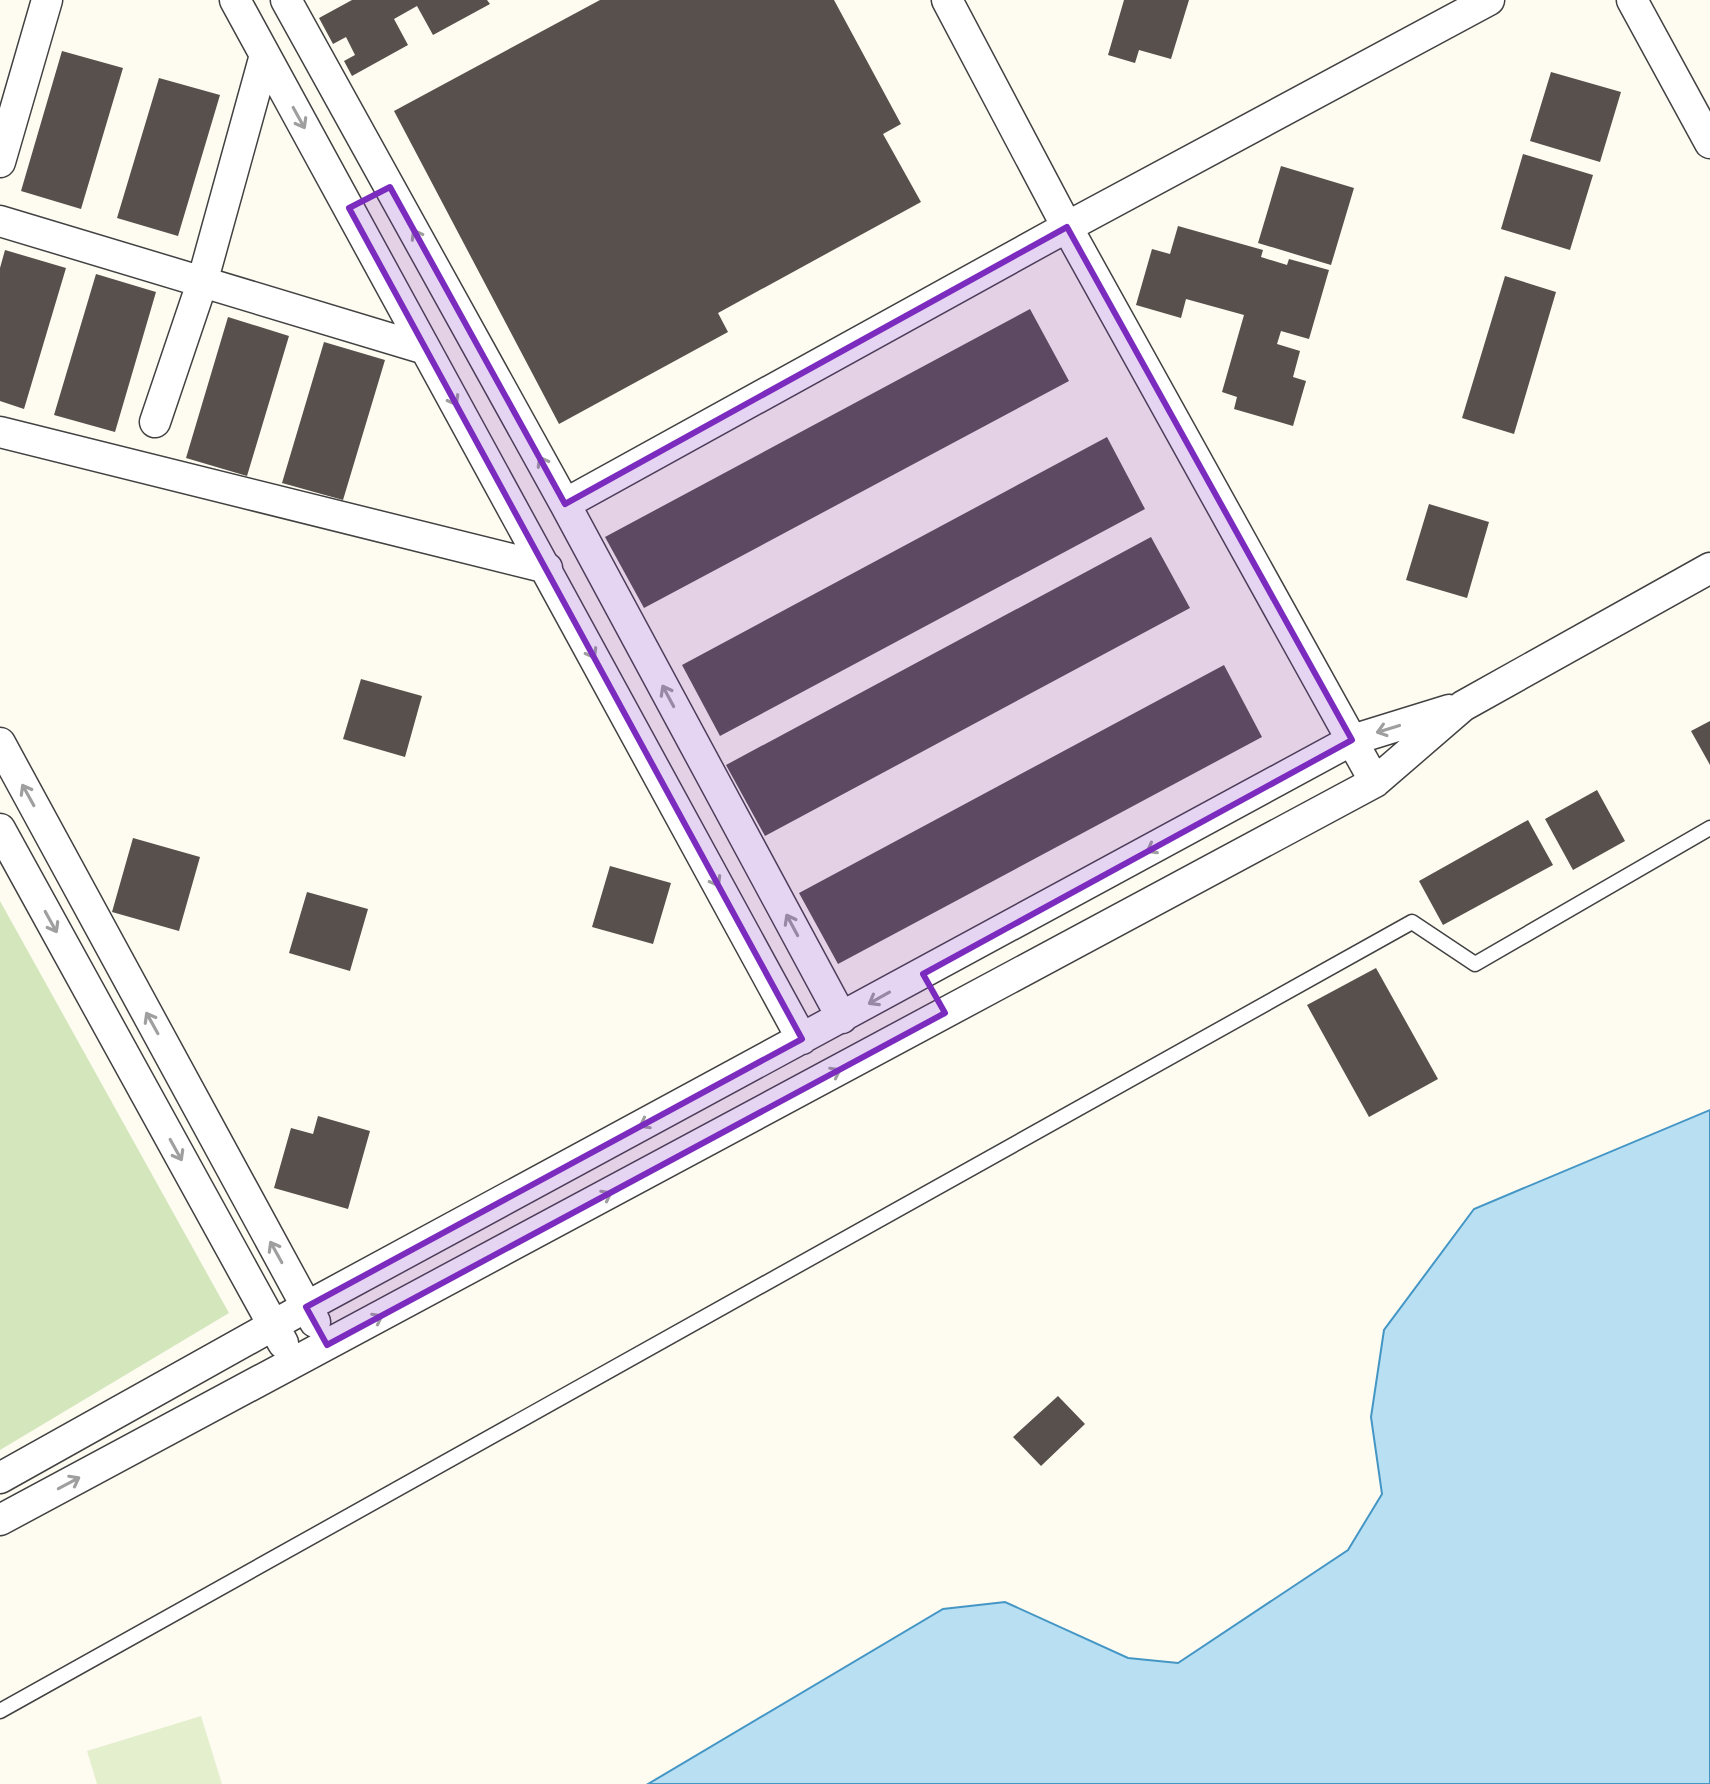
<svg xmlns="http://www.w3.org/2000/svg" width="1710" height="1784" font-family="'Noto Serif',serif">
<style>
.green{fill:#d4e7bc}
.pitch{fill:#e4efce}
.water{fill:#b9dff3;stroke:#4496c5;stroke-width:2}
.building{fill:#57504c}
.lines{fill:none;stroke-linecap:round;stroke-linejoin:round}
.service-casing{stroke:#424242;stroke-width:17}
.minor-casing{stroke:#424242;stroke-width:33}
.service{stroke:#fff;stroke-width:14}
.minor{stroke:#fff;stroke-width:30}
.oneway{stroke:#9f9f9f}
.marked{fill:#7b2cbf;fill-opacity:0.2;stroke:#7b2cbf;stroke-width:6;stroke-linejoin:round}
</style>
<rect width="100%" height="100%" fill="#fefbf1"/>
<path class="green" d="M0,901L229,1313L0,1450Z"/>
<path class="pitch" d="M201,1716L222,1784H97L87,1751Z"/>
<path class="water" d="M1710,1110V1784H648L943,1609L1005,1602L1128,1658L1178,1663L1348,1550L1382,1494L1371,1417L1384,1330L1474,1209Z"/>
<path class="building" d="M352,0H487L490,4L433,35L417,6L394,19L408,45L352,76L344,61L355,55L346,37L333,44L319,18Z
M600,0H834L901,124L883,134L921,202L718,313L728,332L559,424L394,111Z
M1124,0H1189L1171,59L1139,50L1135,63L1108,55Z
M62,51L123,68L81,209L21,191Z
M1551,72L1621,92L1600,162L1530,141Z
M159,78L220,95L178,236L117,218Z
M1523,154L1593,175L1570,250L1501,229Z
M1281,166L1354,188L1331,265L1258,243Z
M1178,226L1263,250L1261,257L1287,265L1289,259L1329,270L1309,339L1281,331L1277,344L1300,351L1293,377L1306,381L1293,426L1234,409L1237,397L1222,392L1244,315L1186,299L1181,318L1136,305L1152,249L1170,254Z
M5,250L66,268L24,409L0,401V268Z
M96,274L156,292L115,432L54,415Z
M1505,276L1556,292L1514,434L1462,418Z
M1030,309L1069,381L644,608L605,537Z
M228,317L289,336L247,476L186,458Z
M324,342L385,360L343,500L282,483Z
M1107,437L1145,509L720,736L682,665Z
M1429,504L1489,522L1467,598L1406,580Z
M1151,537L1190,608L765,836L726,765Z
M1224,665L1262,737L838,964L799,893Z
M361,679L422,696L405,757L343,739Z
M1710,721V765L1691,731Z
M1597,790L1625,841L1573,870L1545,819Z
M1528,820L1553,865L1443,925L1419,881Z
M133,838L200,857L179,931L112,912Z
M610,866L671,883L653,944L592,927Z
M307,892L368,909L350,971L289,953Z
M1376,968L1438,1079L1369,1117L1307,1005Z
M318,1116L370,1131L348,1209L274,1188L291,1128L313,1134Z
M1058,1396L1085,1424L1041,1466L1013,1437Z"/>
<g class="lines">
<defs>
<path id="service" d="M0,1711L1412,922L1475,964L1710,828"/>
<path id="minor" d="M235,0L802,1039
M286,0L565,504L842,1018
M947,0L1067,227L1375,782
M1632,0L1710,143
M0,162L47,0
M0,221L425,349
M155,422L202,283L265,55
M0,432L547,568
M565,504L1067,227L1489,0
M0,743L315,1322
M0,829L283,1343
M0,1478L306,1307L1352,740L1449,710
M0,1520L1375,782L1463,706L1710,568"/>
</defs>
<use href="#service" class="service-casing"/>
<use href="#minor" class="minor-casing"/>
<use href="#service" class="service"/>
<use href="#minor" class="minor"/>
</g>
<defs><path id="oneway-shaft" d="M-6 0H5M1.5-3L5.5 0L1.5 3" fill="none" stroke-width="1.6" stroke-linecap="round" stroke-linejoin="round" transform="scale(2)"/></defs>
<g class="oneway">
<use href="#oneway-shaft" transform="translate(299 118) rotate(61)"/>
<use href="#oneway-shaft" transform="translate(419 240) rotate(-119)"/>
<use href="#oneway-shaft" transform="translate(451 395) rotate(61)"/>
<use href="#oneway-shaft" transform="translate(545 467) rotate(-119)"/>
<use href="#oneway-shaft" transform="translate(589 648) rotate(61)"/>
<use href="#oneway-shaft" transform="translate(668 696) rotate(-118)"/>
<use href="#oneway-shaft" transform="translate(1388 729) rotate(163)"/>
<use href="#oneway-shaft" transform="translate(28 795) rotate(-119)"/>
<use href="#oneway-shaft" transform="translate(1157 846) rotate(151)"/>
<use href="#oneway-shaft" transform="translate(713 876) rotate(61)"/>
<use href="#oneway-shaft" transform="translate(51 922) rotate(61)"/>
<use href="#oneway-shaft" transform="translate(792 925) rotate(-118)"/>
<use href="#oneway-shaft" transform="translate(879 998) rotate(151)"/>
<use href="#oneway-shaft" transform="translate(152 1023) rotate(-119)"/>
<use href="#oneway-shaft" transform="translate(830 1075) rotate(-28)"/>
<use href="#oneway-shaft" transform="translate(650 1121) rotate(152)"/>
<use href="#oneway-shaft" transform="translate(176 1150) rotate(61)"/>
<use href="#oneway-shaft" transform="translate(601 1198) rotate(-28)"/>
<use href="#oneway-shaft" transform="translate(276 1252) rotate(-119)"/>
<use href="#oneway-shaft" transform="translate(372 1321) rotate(-28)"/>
<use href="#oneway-shaft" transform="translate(69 1483) rotate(-28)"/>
</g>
<path class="marked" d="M390,187L565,504L1067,227L1352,740L923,974L945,1013L327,1345L306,1307L802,1039L349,208Z"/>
</svg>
